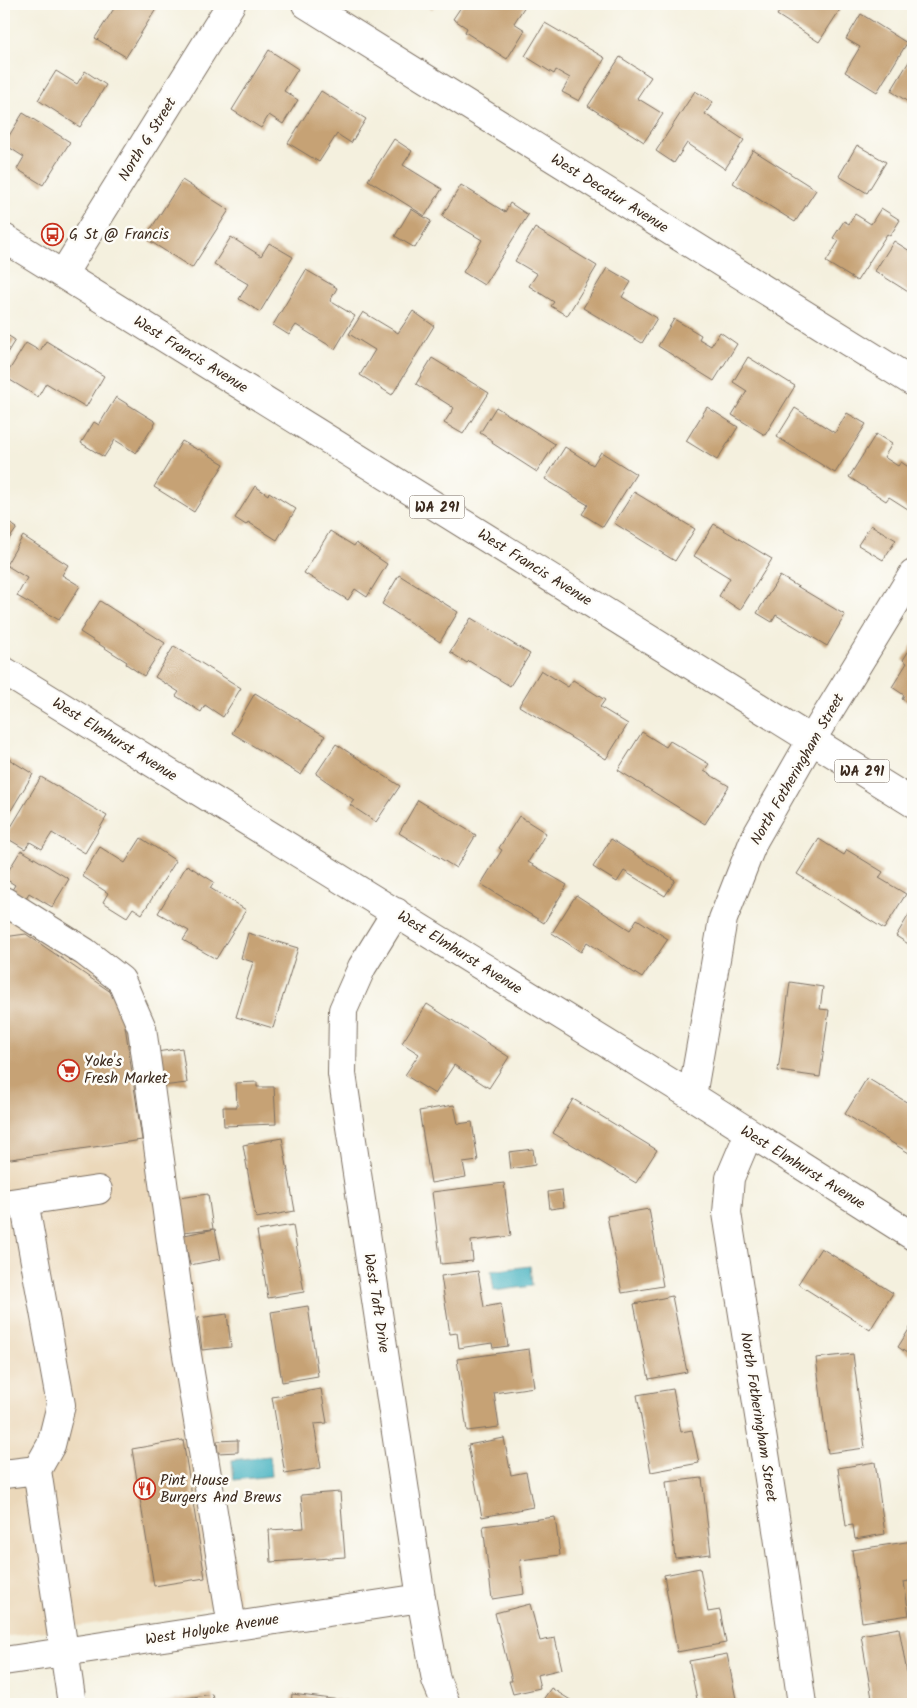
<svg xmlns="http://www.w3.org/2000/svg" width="917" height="1708" font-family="Kalam,sans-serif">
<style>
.built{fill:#ebd8ba}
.water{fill:#43b1c0;stroke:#3f6e6f}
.building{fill:#c6a274}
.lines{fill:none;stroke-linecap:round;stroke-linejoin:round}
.minor-casing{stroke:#7c6f61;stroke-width:30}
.major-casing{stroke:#7c6f61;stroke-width:30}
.minor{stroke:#fff;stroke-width:28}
.major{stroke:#fff;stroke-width:28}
.labels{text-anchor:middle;stroke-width:5;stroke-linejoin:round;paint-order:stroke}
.shield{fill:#fdfcf7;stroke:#75695f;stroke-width:1}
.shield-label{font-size:14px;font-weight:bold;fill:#3b2a1e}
.street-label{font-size:15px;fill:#3b2a1e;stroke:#fdfcf7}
.poi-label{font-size:15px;fill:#3b2a1e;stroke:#fdfcf7;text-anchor:start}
</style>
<rect width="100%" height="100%" fill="#fdfcf7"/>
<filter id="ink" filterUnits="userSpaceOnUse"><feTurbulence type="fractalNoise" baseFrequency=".02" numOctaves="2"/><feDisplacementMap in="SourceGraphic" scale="10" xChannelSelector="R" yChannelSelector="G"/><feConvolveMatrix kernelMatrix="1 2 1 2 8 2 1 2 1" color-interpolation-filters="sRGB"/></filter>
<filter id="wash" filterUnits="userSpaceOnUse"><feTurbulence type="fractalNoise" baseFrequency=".0096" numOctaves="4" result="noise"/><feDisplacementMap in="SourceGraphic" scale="20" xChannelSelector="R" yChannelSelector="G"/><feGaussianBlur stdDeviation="1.12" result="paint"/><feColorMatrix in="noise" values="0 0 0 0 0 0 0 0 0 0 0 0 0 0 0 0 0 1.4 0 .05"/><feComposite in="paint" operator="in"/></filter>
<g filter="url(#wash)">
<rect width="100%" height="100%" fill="#f4f0de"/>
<path class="built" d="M4,890L122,964L158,1042L240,1602L4,1637Z"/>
<path class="water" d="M530,1266L532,1286L494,1291L491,1271Z
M270,1456L272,1476L234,1480L232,1460Z"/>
<g id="blocks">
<path class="building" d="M117,4H154L158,6L126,57L95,38Z
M423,4H435L432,9Z
M463,4H521L525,6L514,23L525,30L507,59L465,32L467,28L453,19Z
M766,4H835L841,8L819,42L777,15L779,12Z
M861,14L907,43L877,92L845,72L860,47L846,39Z
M545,23L605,58L579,101L562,92L570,78L556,70L554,74L525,56Z
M269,50L298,69L284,91L298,100L283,124L269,115L261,128L232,110Z
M913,55V105L891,91Z
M620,57L651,77L637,98L663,114L644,142L588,106Z
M56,71L77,84L85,71L106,85L80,127L38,100Z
M321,91L366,119L351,143L337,134L319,162L288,143Z
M695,91L713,102L705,114L744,140L725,169L687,143L674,163L656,151Z
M23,113L70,142L43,185L17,169L24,157L4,144Z
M394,139L412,151L403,165L442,189L425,216L368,180Z
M857,145L886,162L867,193L839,176Z
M753,150L816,190L795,222L733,183Z
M182,180L229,210L192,268L145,238Z
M461,185L505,212L510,203L528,215L484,285L463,272L482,240L442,216Z
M881,208L900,220L890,236L887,234L857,281L826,262L839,241L833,238L844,221L849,224L855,214L871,224Z
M411,209L431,221L415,248L395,236Z
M535,228L597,266L567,316L551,306L554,302L529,286L537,274L515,261Z
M231,237L261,256L269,243L293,257L260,312L239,299L248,284L214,264Z
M894,241L913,253V295L875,271Z
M607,268L631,282L622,297L657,318L642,343L583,308Z
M306,270L337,288L330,301L355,316L335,349L296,325L289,335L273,325Z
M413,311L434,326L392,395L360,375L375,350L349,334L363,312L398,333Z
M674,319L701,335L699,339L711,346L720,332L737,344L714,381L658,346Z
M4,333L15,340L4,358Z
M46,341L104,376L86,407L46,383L38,397L5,377L26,343L40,351Z
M748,357L795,386L765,435L732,415L747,391L733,382Z
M432,358L489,393L463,434L444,423L454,408L416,384Z
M116,397L156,422L136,453L115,440L104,457L81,443L94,422L99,425Z
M496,407L555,444L537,472L492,443L493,441L480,433Z
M707,407L738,427L717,460L686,441Z
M795,408L835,433L847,413L866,424L835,473L777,437Z
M876,434L892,444L884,457L898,466L901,462L913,470V507L911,511L889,497L886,501L849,477Z
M182,441L198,450L199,449L224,464L194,512L154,487Z
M565,447L593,465L601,452L636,474L603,527L582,514L588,505L545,479Z
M255,486L268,495L269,492L296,509L277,540L248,522L246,525L235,518Z
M634,492L695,529L675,561L614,523Z
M5,520L17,528L7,542L4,540Z
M714,524L772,559L740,610L719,596L730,578L694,556Z
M871,525L896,540L883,560L858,545Z
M330,531L354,546L356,543L387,564L367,597L355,589L348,600L304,573Z
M23,536L68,565L62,575L80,586L59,620L17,596L27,578L6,565Z
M399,575L458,612L440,642L382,604Z
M780,576L845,615L827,646L776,615L772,622L757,613Z
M100,601L165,643L144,676L126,664L127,662L80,632Z
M471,618L530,654L510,686L469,661L467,663L450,652Z
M913,644V706L902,699L904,695L892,687L907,663L903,660Z
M174,646L241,688L223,717L205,705L201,712L176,696L179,692L155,677Z
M541,670L568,687L573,680L605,700L600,707L628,724L606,759L519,706Z
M255,693L325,736L301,775L232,733Z
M642,732L666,747L670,741L709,764L704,771L729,786L705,824L618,770Z
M336,744L400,786L376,822L350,805L354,800L316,774Z
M4,756L33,774L4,822Z
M41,777L107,816L85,853L52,833L42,849L30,842L25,849L5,837Z
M418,800L476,835L456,868L399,833Z
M519,816L546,833L528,862L567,885L544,923L481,884L502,850L499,848Z
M141,838L176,861L142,914L133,908L127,917L103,902L108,893L82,876L100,847L125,863Z
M611,839L675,880L665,896L624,871L617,882L593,867Z
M819,839L844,855L847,850L883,872L879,878L906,894L884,929L797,874Z
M21,850L69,879L52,907L29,893L26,898L12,890L15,885L4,878Z
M187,865L214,882L210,888L246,910L216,959L183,940L189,931L158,913Z
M576,895L630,930L637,919L668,939L642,978L587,942L581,952L552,933Z
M913,908V947L896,936Z
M248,933L298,948L273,1028L236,1017L253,962L241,958Z
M26,934L121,999L142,1140L4,1160V937Z
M790,982L823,987L820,1009L829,1010L820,1077L778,1071Z
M427,1004L509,1057L489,1088L454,1065L435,1094L405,1075L419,1054L402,1043Z
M182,1048L187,1083L162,1086L157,1052Z
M867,1078L913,1106V1146L909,1153L845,1114Z
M257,1082V1087H274L276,1124L224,1126L223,1107H237L236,1083Z
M573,1099L657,1150L636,1183L553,1133Z
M454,1105L458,1124L472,1122L478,1161L463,1163L466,1177L431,1183L419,1111Z
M282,1138L295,1211L256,1218L243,1145Z
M533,1149L535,1165L511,1169L509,1152Z
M504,1183L511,1236L471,1241L473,1261L441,1264L432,1192Z
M562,1190L564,1207L550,1209L548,1192Z
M208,1194L213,1229L183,1232L178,1198Z
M649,1209L663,1286L622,1293L607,1216Z
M293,1225L304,1292L268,1298L257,1231Z
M215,1229L221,1259L190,1265L184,1235Z
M821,1248L893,1293L870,1330L798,1284Z
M478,1271L484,1307L501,1304L508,1346L493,1348L492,1343L459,1348L457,1333L450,1334L441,1276Z
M672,1296L687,1372L649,1379L634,1304Z
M308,1306L318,1376L282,1382L271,1312Z
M227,1314L231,1347L202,1350L198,1318Z
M913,1323V1357L898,1347Z
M529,1349L534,1387L494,1393L499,1427L467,1431L457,1359Z
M853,1354L865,1448L828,1453L816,1358Z
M321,1389L327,1423L314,1424L321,1468L285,1474L272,1397Z
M673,1389L681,1432L692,1430L699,1463L651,1472L637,1395Z
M504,1438L511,1475L526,1472L533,1507L482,1517L468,1445Z
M183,1440L205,1578L154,1586L132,1449Z
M238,1440V1452L218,1453L217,1441Z
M875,1462L885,1534L855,1539L853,1525L846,1526L838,1468Z
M702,1478L711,1554L675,1558L666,1482Z
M340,1492L345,1557L271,1562L269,1530L304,1528L301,1495Z
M555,1517L560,1555L520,1560L524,1594L492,1599L483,1526Z
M913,1541V1580L904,1582L909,1615L862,1622L852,1550Z
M700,1568L708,1612L720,1610L726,1643L677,1652L664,1575Z
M530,1604L540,1641L555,1638L562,1669L537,1675L540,1688L513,1694L509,1681H512L495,1613Z
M899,1628L912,1701L894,1704H873L861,1635Z
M727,1654L737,1704H698L689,1661Z
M551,1688L577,1704H540Z
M212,1694L214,1704H156L155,1703Z
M292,1694L364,1703V1704H291Z"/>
</g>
</g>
<g filter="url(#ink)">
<use href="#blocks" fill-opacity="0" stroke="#7c6f61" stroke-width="1"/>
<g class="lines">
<defs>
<path id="minor" d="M306,4L913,382
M63,274L231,4
M4,671L692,1096L913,1236
M4,901L85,952L121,980L142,1028L184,1337L232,1626
M396,912L362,967L343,1010L342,1074L421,1598L436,1680L446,1704
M692,1096L723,919L754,840L812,739L913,574
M749,1133L730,1178L727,1213L778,1536L802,1704
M24,1201L61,1405L51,1445L37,1470L72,1704
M4,1204L98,1190
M4,1474L37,1470
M4,1661L421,1598"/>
<path id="major" d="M4,238L913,803"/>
</defs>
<use href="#minor" class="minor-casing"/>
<use href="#major" class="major-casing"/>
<use href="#minor" class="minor"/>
<use href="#major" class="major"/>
</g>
</g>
<defs>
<symbol id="bus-ring" viewBox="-11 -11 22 22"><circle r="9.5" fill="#fdfcf7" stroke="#c8321e" stroke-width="1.5"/><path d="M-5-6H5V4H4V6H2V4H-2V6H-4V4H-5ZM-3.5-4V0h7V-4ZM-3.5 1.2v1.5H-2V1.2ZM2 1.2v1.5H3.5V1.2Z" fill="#c8321e"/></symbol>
<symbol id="supermarket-ring" viewBox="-11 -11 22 22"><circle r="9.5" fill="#fdfcf7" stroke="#c8321e" stroke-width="1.5"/><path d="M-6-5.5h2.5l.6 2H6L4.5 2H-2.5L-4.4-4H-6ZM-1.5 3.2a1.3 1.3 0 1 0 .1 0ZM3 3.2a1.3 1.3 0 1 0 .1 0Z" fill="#c8321e"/></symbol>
<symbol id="restaurant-ring" viewBox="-11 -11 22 22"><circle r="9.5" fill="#fdfcf7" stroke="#c8321e" stroke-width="1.5"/><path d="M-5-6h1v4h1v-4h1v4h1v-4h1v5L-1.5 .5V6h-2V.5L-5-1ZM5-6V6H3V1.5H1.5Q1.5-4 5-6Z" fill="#c8321e"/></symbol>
</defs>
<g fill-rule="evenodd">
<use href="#bus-ring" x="40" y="222" width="25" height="25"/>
<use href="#supermarket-ring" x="56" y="1058" width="25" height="25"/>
<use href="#restaurant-ring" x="132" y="1476" width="25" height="25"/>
</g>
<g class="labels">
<g class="shield">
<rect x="409.5" y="495.5" width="55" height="23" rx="4"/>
<rect x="834.5" y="759.5" width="55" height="23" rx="4"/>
</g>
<g class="shield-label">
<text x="437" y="512">WA 291</text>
<text x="862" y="776">WA 291</text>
</g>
<g class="street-label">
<text transform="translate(147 139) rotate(-58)" y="5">North G Street</text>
<text transform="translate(610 193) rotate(32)" y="5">West Decatur Avenue</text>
<text transform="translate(191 354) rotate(32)" y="5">West Francis Avenue</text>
<text transform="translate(535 567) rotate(32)" y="5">West Francis Avenue</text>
<text transform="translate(115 739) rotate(32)" y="5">West Elmhurst Avenue</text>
<text transform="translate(797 769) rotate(-60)" y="5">North Fotheringham Street</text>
<text transform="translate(460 952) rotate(32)" y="5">West Elmhurst Avenue</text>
<text transform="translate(803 1167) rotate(32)" y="5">West Elmhurst Avenue</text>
<text transform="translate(377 1303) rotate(81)" y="5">West Taft Drive</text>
<text transform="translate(759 1417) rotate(81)" y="5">North Fotheringham Street</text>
<text transform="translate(212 1629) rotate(-9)" y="5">West Holyoke Avenue</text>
</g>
<g class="poi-label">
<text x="69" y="239">G St @ Francis</text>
<text x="84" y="1066">Yoke's<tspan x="84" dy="17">Fresh Market</tspan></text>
<text x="160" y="1485">Pint House<tspan x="160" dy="17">Burgers And Brews</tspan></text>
</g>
</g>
<rect width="917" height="1708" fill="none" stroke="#fdfcf7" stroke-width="20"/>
</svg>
